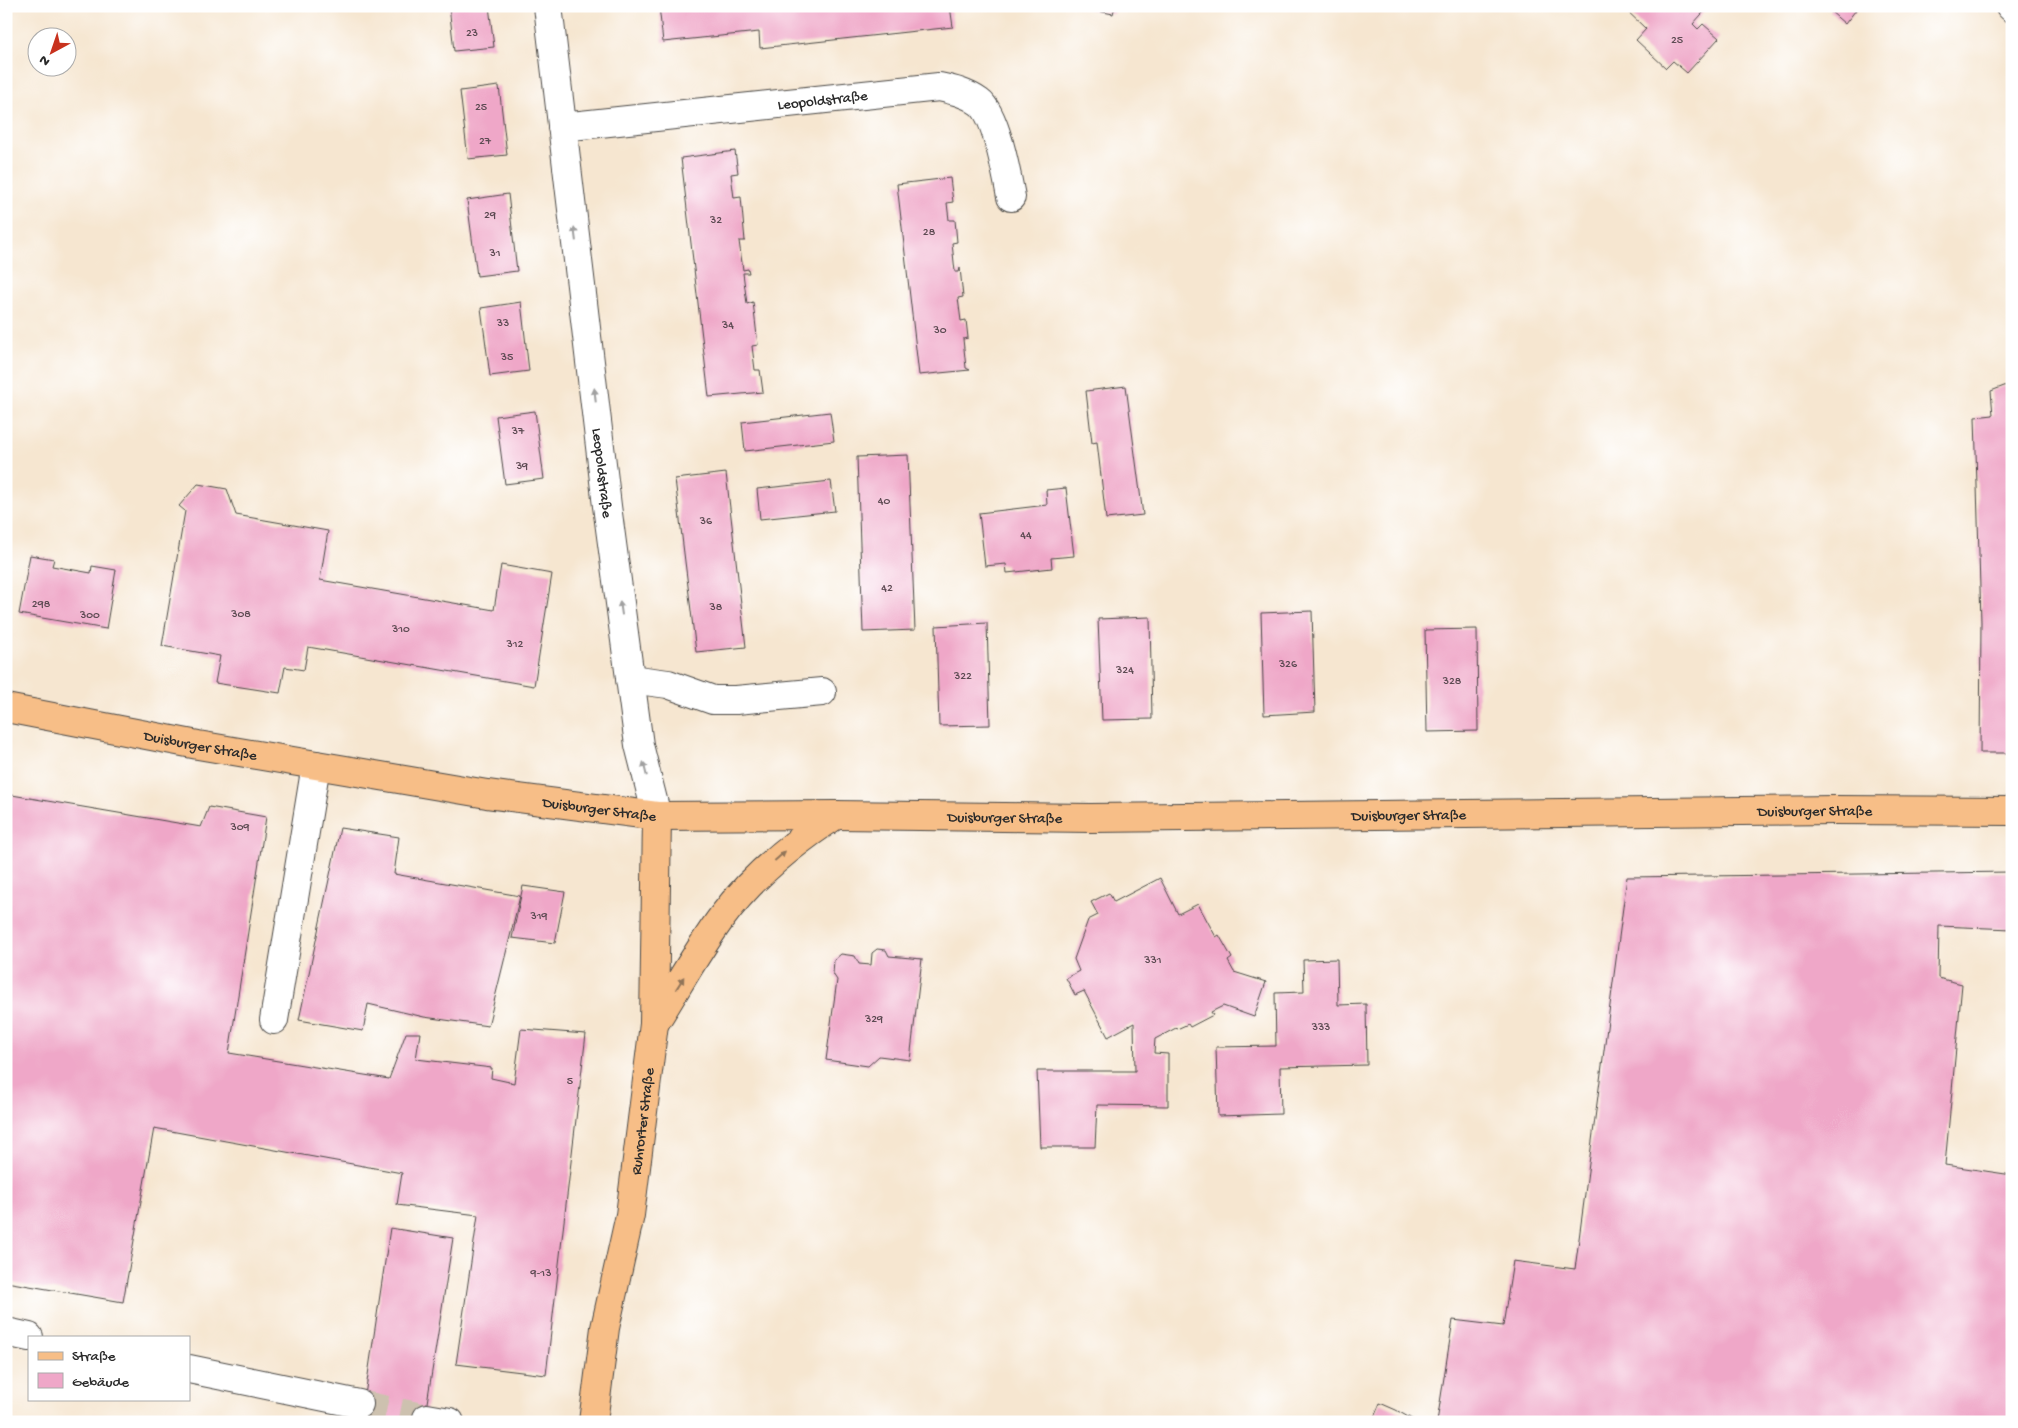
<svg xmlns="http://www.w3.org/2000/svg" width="2018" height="1428" font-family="'Gochi Hand',sans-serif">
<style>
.building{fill:#efa7c8}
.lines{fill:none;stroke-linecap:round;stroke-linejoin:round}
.minor-tunnel{stroke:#cdc1af;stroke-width:28;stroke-dasharray:28 14;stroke-linecap:butt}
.minor-casing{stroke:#494744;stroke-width:30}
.major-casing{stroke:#494744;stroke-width:30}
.minor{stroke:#fff;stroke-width:28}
.major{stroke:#f7be87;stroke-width:28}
.oneway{fill:#a0a0a0}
.oneway2{fill:#917459}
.labels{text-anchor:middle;stroke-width:4;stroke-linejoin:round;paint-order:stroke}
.number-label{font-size:12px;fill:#5c4a52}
.street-label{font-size:15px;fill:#2b2b2b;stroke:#fff}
</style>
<rect width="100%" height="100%" fill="#fff"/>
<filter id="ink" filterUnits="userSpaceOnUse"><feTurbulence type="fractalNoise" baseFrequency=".02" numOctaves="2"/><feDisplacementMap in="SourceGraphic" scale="10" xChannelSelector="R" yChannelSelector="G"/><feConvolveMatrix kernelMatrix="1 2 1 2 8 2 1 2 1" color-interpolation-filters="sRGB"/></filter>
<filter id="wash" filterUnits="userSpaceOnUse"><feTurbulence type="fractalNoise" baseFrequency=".0096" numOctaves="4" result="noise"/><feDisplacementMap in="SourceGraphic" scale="20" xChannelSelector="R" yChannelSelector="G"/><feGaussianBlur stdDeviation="1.12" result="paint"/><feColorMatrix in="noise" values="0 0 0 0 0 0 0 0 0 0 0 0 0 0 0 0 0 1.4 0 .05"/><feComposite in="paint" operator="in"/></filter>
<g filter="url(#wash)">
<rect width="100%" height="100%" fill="#f6e6d0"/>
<g id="blocks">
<path class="building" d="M449,6H489L494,47L454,51Z
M659,6H950L953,27L760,48L759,32L663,42Z
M1073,6H1115L1113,14Z
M1622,6H1709L1693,24L1698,29L1703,24L1719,38L1687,73L1673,61L1666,68L1636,40L1646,29Z
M1834,6H1859L1845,24L1830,11Z
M499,86L507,155L468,159L460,91Z
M735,151L738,173L731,174L734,198L741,197L745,241H739L743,270L748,269L749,273H743L747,304L753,302L758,345L752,346L755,370H760L763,392L709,397L681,158Z
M950,178L953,202L947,203L949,220H955L957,242L952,243L955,272H959L960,268L963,297L958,298L961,321L966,320L968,338L963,339L966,368L970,370L919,375L897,184Z
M508,194L517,271L477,276L467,200Z
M521,302L529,371L490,376L481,308Z
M2012,383V621H2010L2012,753H1980L1981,622L1975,417L1993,415L1991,391Z
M1126,386L1143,515L1106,519L1097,442L1092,443L1086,391Z
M535,411L544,479L505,484L496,416Z
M830,412L834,441L745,451L742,422Z
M908,455L915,630L863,632L857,457Z
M726,473L746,647L696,652L675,479Z
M831,481L835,511L760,519L757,489Z
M198,484L227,489L236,515L328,531L320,580L494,610L501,565L552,574L534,686L308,647L304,670L285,667L280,693L215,683L220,656L162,646L185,511L179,506Z
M1066,488L1074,556L1051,558L1052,568L1007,573L1006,564L985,566L979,513L1047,505L1046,490Z
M30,555L54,559L52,566L91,573L92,566L116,570L106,629L19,614Z
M1312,611L1315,712L1264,715L1261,613Z
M1150,617L1152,719L1102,720L1098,619Z
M987,623L990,725L939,726L936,626Z
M1477,629L1478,731L1427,732L1425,630Z
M6,794L201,827L209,807L266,817L229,1053L389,1079L406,1033H420L416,1059L492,1068L491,1078L514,1083L521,1029L586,1034L546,1375L456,1364L478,1215L397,1205L402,1173L154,1128L123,1302L6,1282Z
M340,828L399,837L394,874L520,896L488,1026L424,1017L368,1004L363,1031L299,1020Z
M2012,872V929L1939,926L1938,978L1962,984L1945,1165L2012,1175V1422H1437L1453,1320L1503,1326L1513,1261L1575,1269L1627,877Z
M1160,878L1178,914L1198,904L1216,937L1219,935L1232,958L1228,961L1234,972L1266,982L1254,1017L1223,1006L1211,1012L1213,1015L1190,1027L1188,1024L1177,1029L1176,1028L1155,1039L1154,1053L1168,1054V1106L1097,1105L1095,1147H1040L1037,1071H1135L1134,1023L1108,1037L1084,991L1075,995L1066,978L1079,971L1074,959L1088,920L1098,915L1091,902L1109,893L1114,902Z
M523,886L565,892L555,943L512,938Z
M877,949L886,950L889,956L922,959L910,1060L879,1056L868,1066L826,1060L837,980L833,974L834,960L841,954L855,956L859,964L871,965L872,953Z
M1337,959L1338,1005L1366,1004L1367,1065L1280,1067L1281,1114L1218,1116L1216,1047L1276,1046L1275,993L1304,992L1303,960Z
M390,1228L453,1238L424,1422H361Z
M1380,1403L1396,1410L1417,1422H1372Z"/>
</g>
</g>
<g filter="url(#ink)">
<use href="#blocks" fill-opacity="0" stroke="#494744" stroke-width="1"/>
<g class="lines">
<path class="minor-tunnel" d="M359,1404L427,1418"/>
<defs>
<g id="minor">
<path id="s1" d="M548,6L607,506L639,745L657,816"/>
<path d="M2010,6L2012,8"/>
<path id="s2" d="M562,127L939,87C953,90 967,93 979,102C996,114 1007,176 1011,197"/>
<path d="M630,679L668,684L713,700H736L822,692"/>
<path d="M274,1020L316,765"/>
<path d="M6,1332L29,1337"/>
<path d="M189,1369L359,1404"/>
<path d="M427,1418L450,1422"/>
</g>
<g id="major">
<path id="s3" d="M6,708L198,745L487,794L657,816L836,815L1091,818L1834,810L2012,811"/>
<path d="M654,1024C677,988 697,951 722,917C753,875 793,843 836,815"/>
<path id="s4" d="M593,1422L605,1328L630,1215L654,1024L657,816"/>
</g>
</defs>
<use href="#minor" class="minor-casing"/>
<use href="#major" class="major-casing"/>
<use href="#minor" class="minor"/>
<use href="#major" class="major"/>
</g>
<defs><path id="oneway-solid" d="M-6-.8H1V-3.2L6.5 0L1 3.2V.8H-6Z" transform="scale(1.25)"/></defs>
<g class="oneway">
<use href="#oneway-solid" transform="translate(575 234) rotate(-97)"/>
<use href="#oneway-solid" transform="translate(595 395) rotate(-96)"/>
<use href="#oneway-solid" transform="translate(621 608) rotate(-98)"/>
<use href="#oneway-solid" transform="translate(645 769) rotate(-104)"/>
</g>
<g class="oneway2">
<use href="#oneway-solid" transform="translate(780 856) rotate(-42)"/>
<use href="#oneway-solid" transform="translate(680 983) rotate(-58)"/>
</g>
</g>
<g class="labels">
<g class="number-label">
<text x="472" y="36">23</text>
<text x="1677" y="43">25</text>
<text x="481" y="110">25</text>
<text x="485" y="144">27</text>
<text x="490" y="218">29</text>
<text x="716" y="223">32</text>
<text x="929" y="235">28</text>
<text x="495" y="256">31</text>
<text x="503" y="326">33</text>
<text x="728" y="328">34</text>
<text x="940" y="333">30</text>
<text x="507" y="360">35</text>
<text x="518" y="434">37</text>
<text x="522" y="469">39</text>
<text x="884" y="504">40</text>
<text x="706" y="524">36</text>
<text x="1026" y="538">44</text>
<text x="887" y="591">42</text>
<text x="41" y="607">298</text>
<text x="716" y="610">38</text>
<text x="241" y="617">308</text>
<text x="90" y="618">300</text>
<text x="401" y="632">310</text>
<text x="515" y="647">312</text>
<text x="1288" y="667">326</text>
<text x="1125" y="673">324</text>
<text x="963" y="679">322</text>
<text x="1452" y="684">328</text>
<text x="240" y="830">309</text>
<text x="539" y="919">319</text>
<text x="1153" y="963">331</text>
<text x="874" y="1022">329</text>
<text x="1321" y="1030">333</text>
<text x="570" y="1084">5</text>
<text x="541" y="1276">9-13</text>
</g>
<g class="street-label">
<text dy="5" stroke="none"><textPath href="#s2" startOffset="262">Leopoldstraße</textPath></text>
<text dy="5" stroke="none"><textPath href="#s1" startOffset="470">Leopoldstraße</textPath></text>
<text dy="5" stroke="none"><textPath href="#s3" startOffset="198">Duisburger Straße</textPath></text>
<text dy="5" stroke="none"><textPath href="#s3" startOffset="602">Duisburger Straße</textPath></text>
<text dy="5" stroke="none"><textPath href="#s3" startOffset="1818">Duisburger Straße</textPath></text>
<text dy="5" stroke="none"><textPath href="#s3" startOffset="1412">Duisburger Straße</textPath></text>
<text dy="5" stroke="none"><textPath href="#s3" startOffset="1008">Duisburger Straße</textPath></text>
<text dy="5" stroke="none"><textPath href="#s4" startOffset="305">Ruhrorter Straße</textPath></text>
</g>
</g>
<rect width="2018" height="1428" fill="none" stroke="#fff" stroke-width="25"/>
<rect x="28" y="1336" width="162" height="65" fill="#ffffff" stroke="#aaaaaa"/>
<rect x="38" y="1352" width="25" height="8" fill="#f7be87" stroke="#aaaaaa"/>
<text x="72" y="1360" font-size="15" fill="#2b2b2b">Straße</text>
<rect x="38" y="1373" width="25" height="15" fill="#efa7c8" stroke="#aaaaaa"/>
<text x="72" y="1386" font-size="15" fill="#2b2b2b">Gebäude</text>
<g transform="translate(52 52) rotate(220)"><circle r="24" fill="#ffffff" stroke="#aaaaaa"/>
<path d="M0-4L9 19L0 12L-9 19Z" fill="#c8321e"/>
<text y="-8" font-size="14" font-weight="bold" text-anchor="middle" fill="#2b2b2b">N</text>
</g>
</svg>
